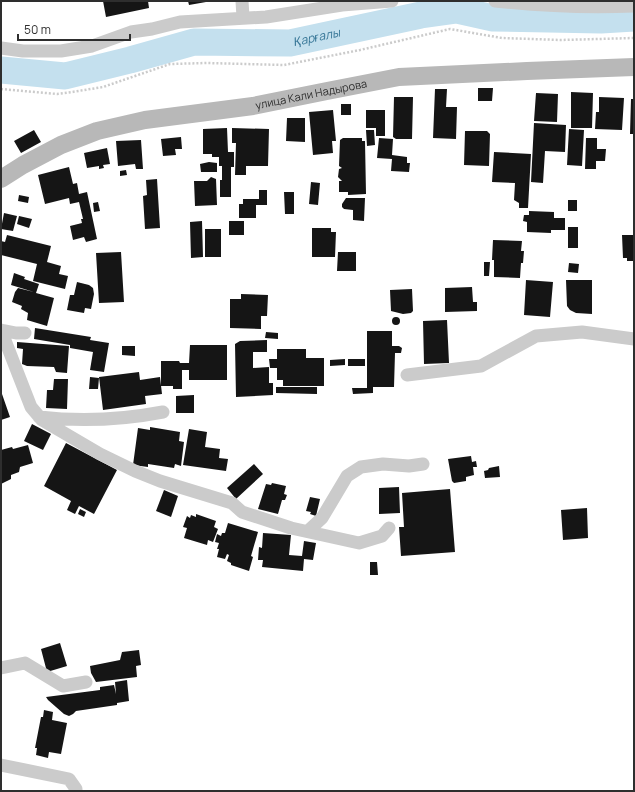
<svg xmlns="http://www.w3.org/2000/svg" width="635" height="792" font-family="Manrope,sans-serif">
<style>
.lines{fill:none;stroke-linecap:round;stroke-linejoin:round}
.river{stroke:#c4e0ee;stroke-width:27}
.building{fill:#151515}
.path{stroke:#cbcbcb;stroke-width:2.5;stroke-dasharray:2 2;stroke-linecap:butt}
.street{stroke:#cbcbcb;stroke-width:13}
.secondary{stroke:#b8b8b8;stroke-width:18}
.labels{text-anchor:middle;stroke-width:4;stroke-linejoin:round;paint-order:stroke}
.street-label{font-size:11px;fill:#2e2e2e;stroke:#fff}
.water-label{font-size:12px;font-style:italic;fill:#357596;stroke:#fff}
</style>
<rect width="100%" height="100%" fill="#fff"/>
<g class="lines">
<path class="river" id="s1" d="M1,70L65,76L130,60L194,42L290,43L421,15L457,10L493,18L601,20L634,18"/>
</g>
<path class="building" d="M103,1H148L149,8L106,17Z
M188,1H206V2L189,5Z
M478,88H493L492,101H478Z
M435,89H447L446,107H457L456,139L433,138Z
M571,92L593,93L592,128H571Z
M536,93L558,94L557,122L534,121Z
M394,97H413L412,139H396L393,137Z
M599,97L624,98L622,130L595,129L596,112H599Z
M631,99H634V134H630Z
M341,104H351V115H341Z
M333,110L336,141H332L333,153L313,155L309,112Z
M366,110H385V136H376V128H366Z
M287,118H305V142L286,141Z
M534,123L566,125L565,152L545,151L543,183L531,182Z
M227,128L228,152H234V167H231V197H220V180H222V166H219V157H212V154H203V129Z
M232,128L269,129L268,166H246V175H235L236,143H232Z
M569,129L584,130L582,166L567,165Z
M34,130L41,142L21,153L14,141Z
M366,130H374L375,145L367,146Z
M465,131H487L490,134L489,166L464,165Z
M181,137L182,149H175L176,155L163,156L161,139Z
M343,138H362V141H365L366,194L348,195V192H339V181H342L338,177L339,169L342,168L339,166L340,140Z
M379,138L393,139L392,155L407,157V163H410L409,172L391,171L392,159L377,158Z
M586,138H597V149H606L605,161H596V169H585Z
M141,140L143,169H136L135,164L118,166L116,141Z
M107,148L110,164L103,165L104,168L99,169V166L87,168L84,153Z
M494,152L531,154L528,208H519V203L514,200L515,183L492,182Z
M209,162L217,163V172H201L200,164Z
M69,167L73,184L77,183L79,194L87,192L97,239L86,242L84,237L73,240L70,226L82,223L81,219H83L79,202L70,204L69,198L45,204L38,175Z
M126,170L127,175L120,176V171Z
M211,177L216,179L217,205L195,206L194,181H207Z
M157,179L160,228L145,229L143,196L147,195L146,180Z
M311,182L320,183L318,205L309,204Z
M259,190H267V205H256V218H239V204H243V199H259Z
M284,192H294V214H285Z
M19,195L29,197L28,203L18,201Z
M346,198H365L364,221L353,220V210L344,209L342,207V204Z
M568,200H577V211H568Z
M98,202L100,211L94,212L93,203Z
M529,211L554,212V218H565V230H551V233L527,232V222L523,221L524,215H529Z
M4,213L17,216L13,231L1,229Z
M19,216L32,219L29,228L17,224Z
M202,221L203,257L191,258L190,222Z
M229,221H244V235H229Z
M568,227H578V248H568Z
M312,228H331V232H336L335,257H312Z
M205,229H221V257H205Z
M7,235L51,246L47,262L61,266L59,274L68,276L65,289L33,281L37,264L1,255V241L5,242Z
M622,235H634V261H627V258H623Z
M493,240L522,241L521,251H524L523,263H521L520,278L494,277V260H492Z
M121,252L124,302L99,303L96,253Z
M338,252H356V271H337Z
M484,262H490L489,276H484Z
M569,263L579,264L578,273L568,272Z
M14,273L25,277L24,279L39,284L36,293L54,298L47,326L27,320L28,313L21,309L22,306L12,302L15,292L18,288L34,292L11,285Z
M526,280L553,282L550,317L524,315Z
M566,280H592V314L576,313L570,310L567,306Z
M77,282L89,285L93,288L94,294L91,309L85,308L84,313L67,310L70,295H74Z
M472,287L473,302H477V311L445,312V288Z
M412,289L413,311L411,313L403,314L391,311L390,290Z
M241,294L268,295L267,316H261V329L230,328V299H241Z
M392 321a4 4 0 1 1 8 0a4 4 0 1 1-8 0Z
M447,320L449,363L424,364L423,321Z
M35,328L91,337L90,340L109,343L104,372L90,370L93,352L70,348V345L34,339Z
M367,331H392V346H399L402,348L401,353H395L394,387H373V393L353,394L352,388H367Z
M266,332L278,333V339L265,338Z
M267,340V352H253V368L269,367V383H273V395L236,397L235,344L240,341Z
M17,342L69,346L67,373L56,372L54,367L27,366L22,364L23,349L17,348Z
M190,345H227V380H189V370H182V389H173V386H161V361H179L180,363H189Z
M122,346H135V356L122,355Z
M277,349H306V358H324V386H283V380H277V368H270L269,359H277Z
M345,359V365L330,366V360Z
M348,359H365V366H348Z
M139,372L140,380L160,377L162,394L145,396L146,404L103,410L99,377Z
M90,377L99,378L98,389H89Z
M54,379H68L67,409L46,408L47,390H53Z
M276,387H317V394L276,393Z
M1,394H2L10,417L1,420Z
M194,395V413H176V396Z
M32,424L51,434L43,450L24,441Z
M150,427L180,432L179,441L184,442L181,466L175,464L174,468L148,464V467L133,465L138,428L150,430Z
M189,429L207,432L205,447L220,449L219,458L228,459L226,471L183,465Z
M66,443L117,470L94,514L79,506L75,514L67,510L71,501L44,486Z
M28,445L33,463L20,467L19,472L11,475V479L1,484V450L12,447L13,449Z
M471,456L472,462L476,461L477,467H473L474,475L466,477V481L454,483L452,481L448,459Z
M254,464L263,474L236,499L227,488Z
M499,466L500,477L485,478L484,471L488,470L489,468Z
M272,483L286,486L284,494L287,495L285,500H282L278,514L258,509L266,484L271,485Z
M399,487L400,513L379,514V488Z
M450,489L455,552L401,556L399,527H404L402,493Z
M164,490L178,496L171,517L156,511Z
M310,497L320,499L316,516L310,514L311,512L306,511Z
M587,508L588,538L563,540L561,510Z
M80,509L86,512L84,517L78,514Z
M196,514L216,521L214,527L218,529L213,542L208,540L207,545L184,538L187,528L183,527L187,516L190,518L191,515L196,517Z
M228,523L258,532L251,556L253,557L249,571L231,565V563L227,561L229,555L227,554L225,559L217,557L219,549H217L219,543L215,542L217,534L221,536L222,533H225Z
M263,533L291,535L289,555L302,556L304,541L316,543L313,560L304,559L303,571L262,567L263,560H258L259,547L262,548Z
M370,562H377L378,575H370Z
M60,643L67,666L47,672L41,649Z
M139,650L141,665L136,666L137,677L96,682L91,673L90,666L120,660L122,652Z
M127,680L129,701L117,703V705L76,711L73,714L69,716L64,714L48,700L46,697L100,690V687L114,685L116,694L115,682Z
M44,710L53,712L52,720L67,723L61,754L49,752L48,758L36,755L37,748H35L41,717H43Z"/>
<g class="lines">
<path class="path" d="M1,89L57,94L72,92L103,87L170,64L207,63L284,65L360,50L450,29L502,38L561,40L634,38"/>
<path class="street" d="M242,1L243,17
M495,1C541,6 588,8 634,6
M1,48L23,51H61L92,46L131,32L152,29L180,22L266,17L342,5L392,1
M1,330L31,407L42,420L100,454L135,471L160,481L232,503L242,512L291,528L359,543L382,536L389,528
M1,330L16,333H25
M407,375L481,366L536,336L582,332L634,339
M39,417C82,422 121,420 163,412
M308,531L322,518L347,476L361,467L383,464L409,466L423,464
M1,668L25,663L63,686L86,682
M1,765L69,779L76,789V791"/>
<path class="secondary" id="s2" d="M1,179L23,165L61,145L97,131L145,120L253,106L327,91L399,77L527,71L634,67"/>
</g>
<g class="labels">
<g class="street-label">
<text dy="4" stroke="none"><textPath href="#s2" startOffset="325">улица Кали Надырова</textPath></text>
</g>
<g class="water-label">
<text dy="4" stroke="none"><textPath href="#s1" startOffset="321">Қарғалы</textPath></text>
</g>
</g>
<rect width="635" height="792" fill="none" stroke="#2e2e2e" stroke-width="4"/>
<path d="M18 34v6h112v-6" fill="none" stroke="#2e2e2e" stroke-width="2"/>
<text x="24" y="34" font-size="12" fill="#2e2e2e" stroke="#ffffff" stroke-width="3" paint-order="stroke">50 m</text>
</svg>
